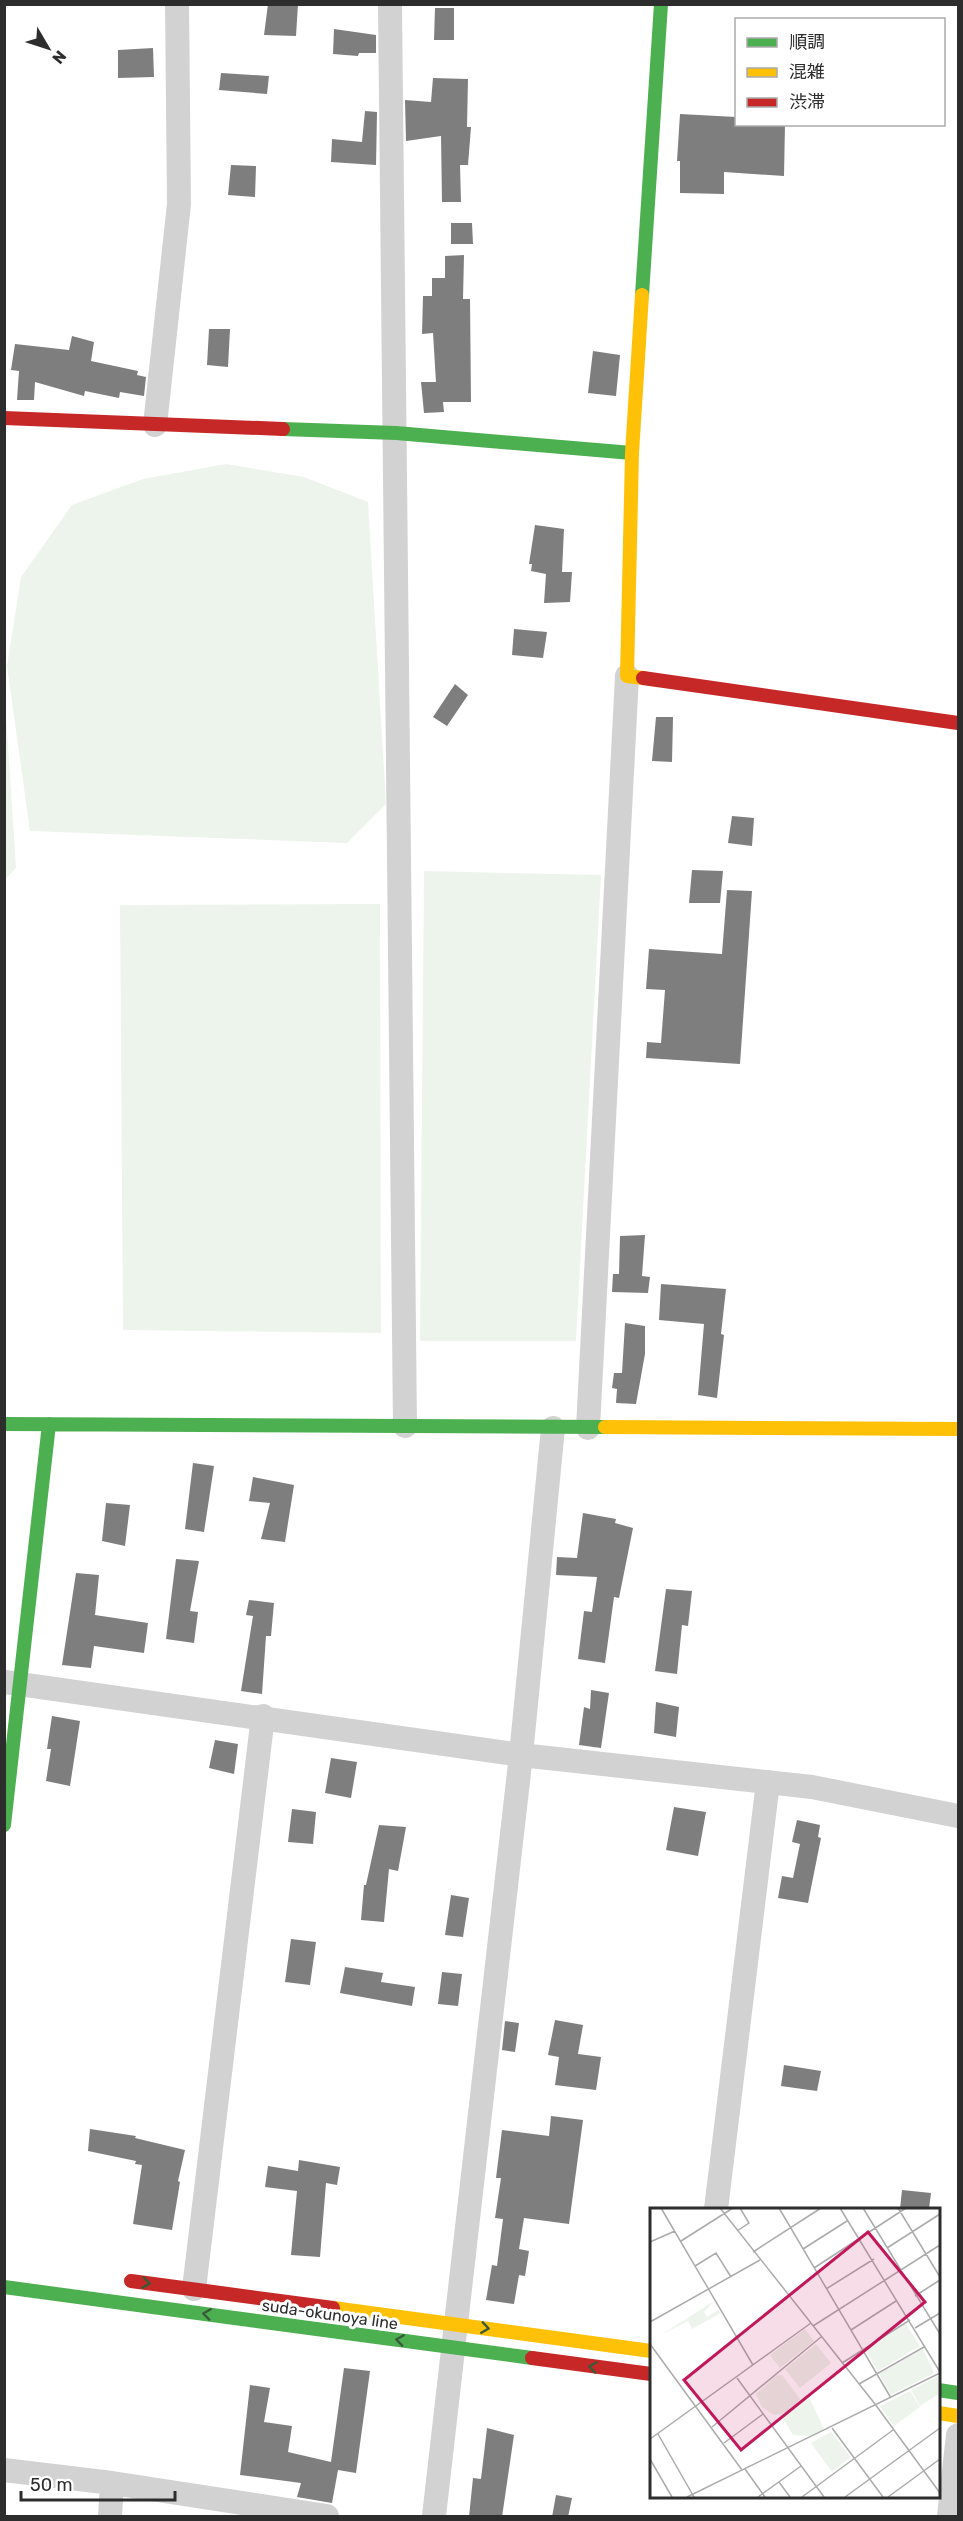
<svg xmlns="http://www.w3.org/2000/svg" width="963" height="2521" font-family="Rubik,'Noto Sans JP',sans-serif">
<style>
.green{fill:#edf4eb}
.building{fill:#7e7e7e}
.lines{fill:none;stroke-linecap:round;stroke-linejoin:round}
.street{stroke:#d2d2d2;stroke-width:24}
.fast{stroke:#4caf50;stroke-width:14}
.slow{stroke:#ffc107;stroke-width:14}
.jam{stroke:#c62828;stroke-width:14}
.oneway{stroke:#385a39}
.labels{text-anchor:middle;stroke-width:6;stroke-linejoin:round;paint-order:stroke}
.street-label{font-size:16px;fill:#2d2d2d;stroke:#fff}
.inset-road{fill:none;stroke:#ababab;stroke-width:1.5}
.view{fill:#c2185b;fill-opacity:0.15;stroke:#c2185b;stroke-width:3}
.inset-edge{fill:none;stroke:#2d2d2d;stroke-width:3}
</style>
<rect width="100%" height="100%" fill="#fff"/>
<path class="green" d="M226,464L304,477L368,502L386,804L347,843L30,831L7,666L21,577L72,505L143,479Z
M5,700L16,868L5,879H4Z
M424,871L601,875L576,1341H420Z
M380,904L381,1333L123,1330L120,905Z"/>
<path class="building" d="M268,4H298L296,36L264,35Z
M435,8H454V40H434Z
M334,29L376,35V53H359L358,56L333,54Z
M153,48L154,77L118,78V50Z
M221,73L269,76L267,94L219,90Z
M433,78L468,79L467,127H471L468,165H460L461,202H442L441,136L406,141L405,100L431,102Z
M365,111L377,112L376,165L331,162L332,139L362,142Z
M680,114L736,117V124H785L784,176L724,172V194L680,193V161H677Z
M231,165L256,166L255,197L228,195Z
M451,223H472L473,244H451Z
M464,255L463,299H470L471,402H443L444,412L424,413L421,382H436L433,333L422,334L423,296H432V278H445V256Z
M209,329H230L228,367L207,365Z
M72,336L94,342L91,361L138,371L137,375L146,377L144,396L120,392L119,398L85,391L84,396L35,382L34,400H17L19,371L11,370L15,344L69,350Z
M593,351L620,355L616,396L588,393Z
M535,525L564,529L562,572H572L570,602L544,603L546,574L531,571L532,564H529Z
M514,629L547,632L543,658L512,655Z
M455,684L468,695L447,726L433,717Z
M656,717H673L672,762L652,761Z
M732,816L754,818L752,846L728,843Z
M692,870L723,871L720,903H689Z
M727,890L752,891L740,1064L646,1058L647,1042L661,1043L665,990L646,989L649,949L722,954Z
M645,1235L642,1276L650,1277L648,1293L612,1292L613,1274H619L620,1236Z
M661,1284L726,1289L721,1334L724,1335L717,1398L698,1395L704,1324L659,1320Z
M625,1323L645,1326V1354L636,1404L616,1403L617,1389L612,1388L614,1373H622Z
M193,1463L214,1466L204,1532L185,1529Z
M253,1477L294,1485L285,1542L261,1539L270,1503L249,1501Z
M106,1503L130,1505L125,1546L102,1541Z
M583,1513L616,1519L615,1523L633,1528L619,1598L614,1597L605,1663L578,1659L584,1611L592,1612L597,1577L556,1575L557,1557L577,1558Z
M176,1559L199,1561L190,1611L198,1612L194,1643L166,1639Z
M76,1573L99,1575L95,1615L148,1623L144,1653L94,1646L91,1668L62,1665Z
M666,1589L692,1591L688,1626L682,1625L677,1674L655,1671Z
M249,1600L274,1603L271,1636H266L262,1694L241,1691L253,1616L246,1615Z
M591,1690L609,1693L601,1748L579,1745L584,1707L590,1709Z
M656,1702L679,1707L676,1737L654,1733Z
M52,1716L80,1721L70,1786L46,1781L51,1749H47Z
M215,1740L238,1744L234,1774L209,1768Z
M331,1758L357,1762L351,1798L325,1793Z
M674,1807L706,1812L698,1856L666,1850Z
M292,1809L316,1812L313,1844L288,1842Z
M797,1820L820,1825L818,1837L821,1838L808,1903L778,1898L782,1876L793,1878L800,1844L792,1842Z
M379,1825L406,1827L398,1871L389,1869L384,1922L361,1920L364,1885H366Z
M451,1895L469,1898L463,1937L445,1935Z
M291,1939L316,1942L310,1985L285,1982Z
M345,1967L383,1973L381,1982L415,1987L412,2006L340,1993Z
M442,1972L462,1974L458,2006L438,2004Z
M555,2020L583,2025L578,2054L601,2057L596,2090L555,2085L559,2057L548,2055Z
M505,2021L519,2023L515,2052L502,2050Z
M784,2065L821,2071L817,2091L781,2086Z
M551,2116L583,2120L569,2224L524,2218L519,2249L529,2251L525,2276L519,2275L514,2304L486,2300L492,2265L497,2266L503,2219L495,2218L501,2178H496L502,2130L549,2136Z
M90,2129L136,2136L135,2138L185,2150L178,2181L180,2182L172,2230L133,2224L142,2165L135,2164L136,2161L88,2151Z
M299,2160L340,2167L337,2185L326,2183L320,2257L291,2255L297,2191L265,2187L268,2166L298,2171Z
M902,2190L931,2193L929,2209H900Z
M344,2368L370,2371L356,2473L338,2470L332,2503L297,2497L301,2483L240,2475L250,2385L270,2388L264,2422L292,2426L288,2452L331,2462Z
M487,2428L514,2435L502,2517H469L473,2478L481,2479Z
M556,2495L572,2498L568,2517H552Z"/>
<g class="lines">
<path class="street" d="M390,4L405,1426
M155,425L179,204L177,4
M588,1428L627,676
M5,1682L521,1755L812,1787L958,1816
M716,2209L768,1782
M194,2289L263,1716
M4,2470L112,2483L327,2516
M110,2516L112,2483
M434,2516L521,1755L553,1428
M949,2516L958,2435"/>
<path class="fast" d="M642,295L661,4
M283,429L396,433L632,453
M4,1424L605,1427
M4,1825L49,1424
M4,2287L532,2358
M938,2390L958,2393"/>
<path class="slow" d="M642,295L632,453L627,676L643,678
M605,1427L958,1429
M333,2308L651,2351
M938,2413L958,2416"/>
<path class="jam" d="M4,418L283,429
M643,678L958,723
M131,2281L333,2308
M532,2358L651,2374"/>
</g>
<defs><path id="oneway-chevron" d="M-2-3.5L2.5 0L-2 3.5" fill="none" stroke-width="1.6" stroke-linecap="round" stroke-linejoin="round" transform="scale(1.5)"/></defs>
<g class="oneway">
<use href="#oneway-chevron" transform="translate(146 2283) rotate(7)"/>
<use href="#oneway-chevron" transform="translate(207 2314) rotate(-172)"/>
<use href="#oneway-chevron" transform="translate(485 2328) rotate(8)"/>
<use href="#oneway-chevron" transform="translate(400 2340) rotate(-172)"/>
<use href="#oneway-chevron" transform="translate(593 2367) rotate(-172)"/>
</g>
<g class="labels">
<g class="street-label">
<text transform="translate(330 2314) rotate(8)" y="6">suda-okunoya line</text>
</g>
</g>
<g transform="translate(650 2208)">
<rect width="290" height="290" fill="#fff"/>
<path d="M64,93L54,104L57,109L68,102L71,105L42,121L38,113L11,127ZM256,116L270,138L228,163L215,142ZM155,121L164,133L130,160L120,147ZM166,136L181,155L150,180L135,161ZM273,141L284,165L241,187L229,166ZM127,167H132L150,191L143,199L153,190L160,191L174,221L159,228L143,227L133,211L138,204L124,207L112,199L106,186ZM288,168L289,186L270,198L261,182ZM260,183L270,199L244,218L230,198ZM181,224L201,249L182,264L161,235Z" fill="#edf4eb"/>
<path class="inset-road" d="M11,0L103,157M70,0L225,196L290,285M129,0L241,190M190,0L290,164M213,0L290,126M248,0L290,69M87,23L99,15L90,0M31,33L83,0M0,34L25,23M237,40L290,6M153,41L197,13M103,44L171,0M45,58L66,45L81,69M164,60L256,0M176,81L224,51M265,88L290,72M0,114L110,52M163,118L290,37M265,120L290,105M201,122L246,93M0,136L92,262M192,155L260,112M87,170L174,289M209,176L274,139M62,219L171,129M182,220L233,289M8,226L44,289M0,231L161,115M74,235L113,206M0,251L22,289M95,261L115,289M129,274L140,289M37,289L290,165M108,289L151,258M152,289L243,222M195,289L290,220M238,289L290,251"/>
<path class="view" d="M218,24L275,94L91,242L34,172Z"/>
<rect width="290" height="290" class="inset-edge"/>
</g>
<rect width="963" height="2521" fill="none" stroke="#2d2d2d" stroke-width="12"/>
<rect x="735" y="18" width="210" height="108" fill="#ffffff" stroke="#ababab" stroke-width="1.5"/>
<rect x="747" y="38" width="30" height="9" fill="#4caf50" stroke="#ababab" stroke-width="1.5"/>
<text x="789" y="48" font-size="18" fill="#2d2d2d">順調</text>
<rect x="747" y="68" width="30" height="9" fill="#ffc107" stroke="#ababab" stroke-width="1.5"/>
<text x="789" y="78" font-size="18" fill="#2d2d2d">混雑</text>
<rect x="747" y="98" width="30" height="9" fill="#c62828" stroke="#ababab" stroke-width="1.5"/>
<text x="789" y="108" font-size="18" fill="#2d2d2d">渋滞</text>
<g transform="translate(48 48) rotate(129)" stroke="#ffffff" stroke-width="4.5" paint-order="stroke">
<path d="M0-4.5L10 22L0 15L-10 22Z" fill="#2d2d2d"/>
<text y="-9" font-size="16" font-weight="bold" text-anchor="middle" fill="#2d2d2d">N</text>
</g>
<path d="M21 2491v9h154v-9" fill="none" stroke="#2d2d2d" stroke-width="3"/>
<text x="30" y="2491" font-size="18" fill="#2d2d2d" stroke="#ffffff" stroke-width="4.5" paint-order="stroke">50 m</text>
</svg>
